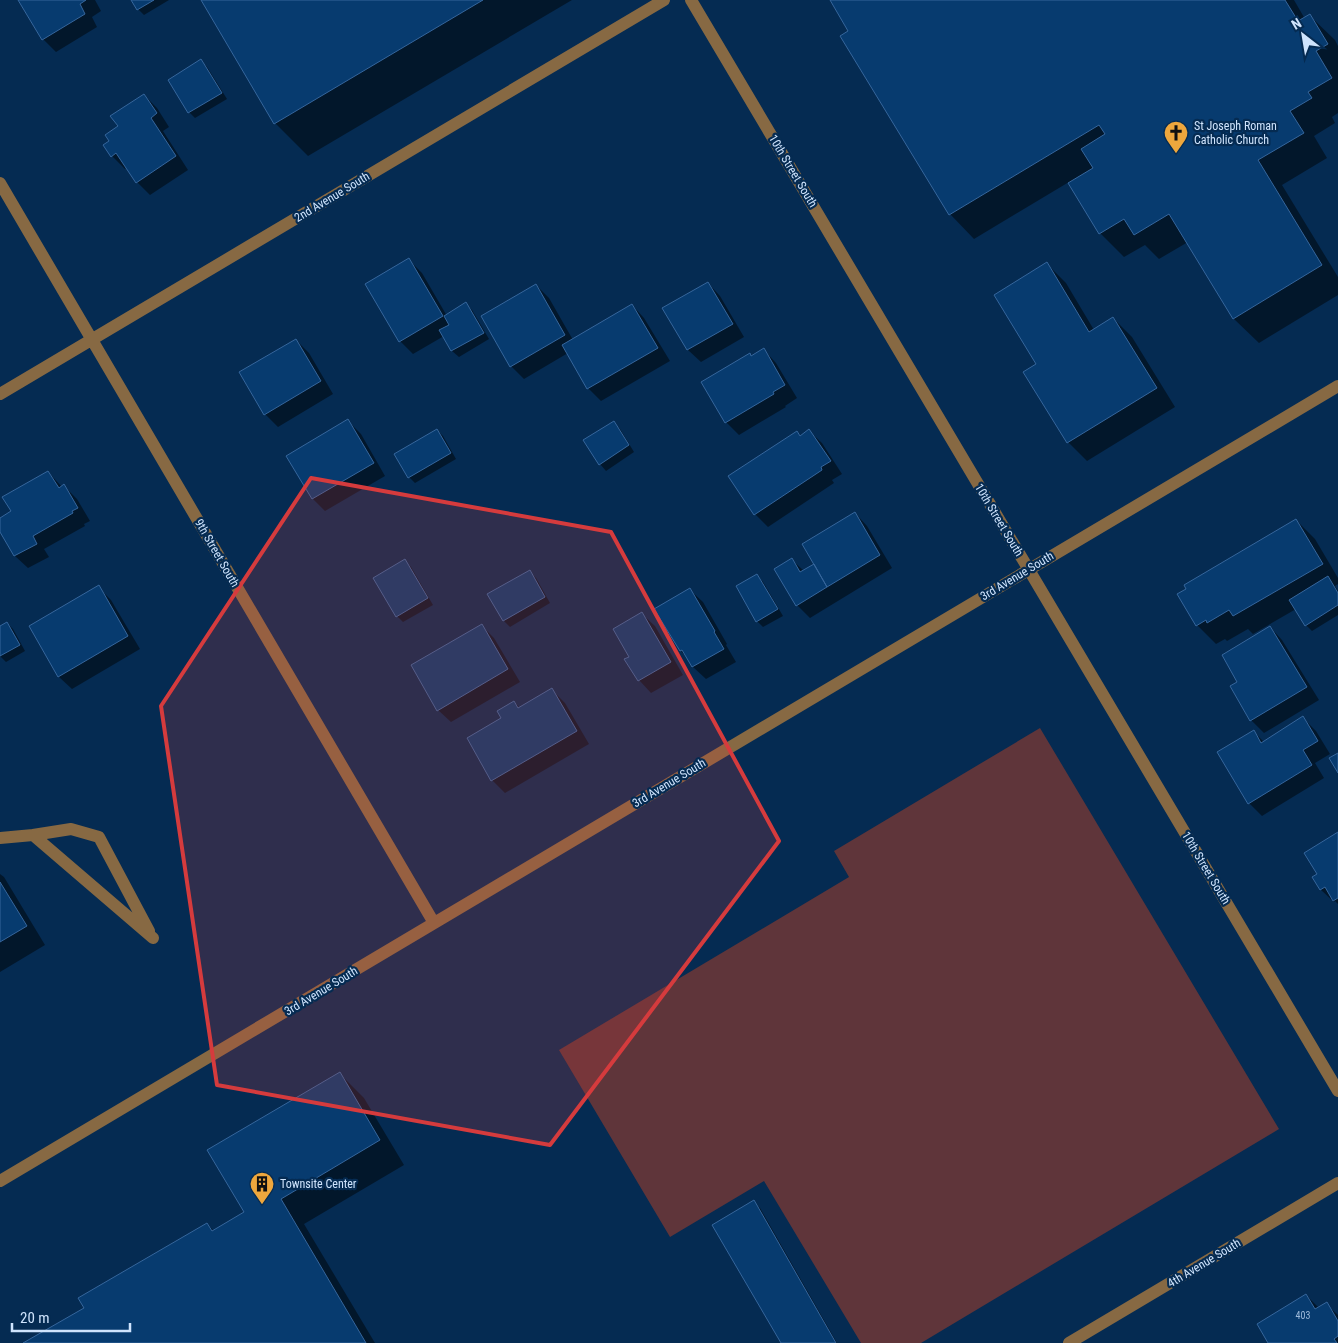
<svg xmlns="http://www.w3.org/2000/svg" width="1338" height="1343" font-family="'Roboto Condensed',sans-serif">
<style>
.green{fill:#5f353a}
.shadow{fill:#0007}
.building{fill:#073b6f;stroke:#36669c}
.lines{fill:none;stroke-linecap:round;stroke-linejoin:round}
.minor{stroke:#876943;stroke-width:12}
.marked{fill:#d53b3d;fill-opacity:0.2;stroke:#d53b3d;stroke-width:4;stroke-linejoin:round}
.labels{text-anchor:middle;stroke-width:4.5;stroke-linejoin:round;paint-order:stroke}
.number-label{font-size:10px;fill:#9dbada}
.poi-label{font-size:12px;fill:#cfe4fd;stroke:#052b52;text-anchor:start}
.street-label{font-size:12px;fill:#cfe4fd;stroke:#052b52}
</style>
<rect width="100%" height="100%" fill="#052b52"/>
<path class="green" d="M1040,728L1279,1129L921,1343H861L764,1181L670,1237L559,1050L849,877L834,851Z"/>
<path class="shadow" d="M20,0H95L101,11L92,17L97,27L56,52L43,39Z
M133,0H169L144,15L138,9Z
M202,0H572L308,156L275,123Z
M831,0H1294L1305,19L1310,16L1335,40L1338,46V113L1332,117L1335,123L1314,136L1327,158L1282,185L1338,277V295L1259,343L1234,319L1188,242L1159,259L1145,245L1124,257L1100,233L1069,182L974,239L950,214L850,31Z
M201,61L207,67L227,99L195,118L189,112Z
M144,95L157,108L169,127L163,131L188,170L150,195L137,182L127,167L125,169L112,156L105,145L111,142L119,127Z
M409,260L422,273L447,316L466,304L472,310L489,339L459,357L452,351L444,336L413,354L400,341Z
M1047,264L1066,283L1094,330L1113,318L1132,337L1175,407L1087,461L1068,442L1038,365Z
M708,283L720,296L744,337L701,362L688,350L664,309Z
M536,285L549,298L573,340L632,305L644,318L670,361L601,401L588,388L568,353L524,379L511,366Z
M296,340L309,353L333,394L278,427L265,414Z
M764,350L776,363L797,398L785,406L786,407L739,435L726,422L750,354L752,357Z
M348,421L361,434L385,476L325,511L313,499Z
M614,423L620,429L634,452L606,471L600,464Z
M437,430L443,436L456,459L415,483L409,477Z
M809,431L822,443L842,474L832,480L834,483L768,527L755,514L730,476L796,432L801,436Z
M48,472L62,487L64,486L77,499L90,521L84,524L85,526L44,549L49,557L28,568L15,556L0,529V519L12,512Z
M855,513L867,526L892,568L810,618L797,605L792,560L804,571L815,564Z
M1296,520L1315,539L1338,578V584L1335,586L1338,591V615L1312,631L1306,625L1296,609L1253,634L1248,629L1227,641L1225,639L1216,644L1197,625Z
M405,561L411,567L433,605L403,622L397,616Z
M530,572L536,578L550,603L510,627L504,621L489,595Z
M757,576L763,582L783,616L763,627L757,621Z
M98,587L111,600L140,649L72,689L59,677L30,626Z
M690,590L703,602L727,644L726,645L736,662L706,679L693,667L687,657L681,651Z
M642,614L655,626L683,675L651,693L639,680L631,657Z
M7,623L13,629L25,651L6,662L0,656V627Z
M482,626L494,638L520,682L451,722L438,710Z
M1270,627L1282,640L1319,700L1264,733L1251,720L1231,687L1239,682Z
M552,690L565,703L589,744L505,793L492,780L503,719L514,702L520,708Z
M1303,718L1316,731L1330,754L1315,763L1324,778L1262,816L1249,803L1253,731L1264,742Z
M1338,834V904L1335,901L1334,902L1321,890L1313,878L1319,874Z
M0,874L4,877L45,945L0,972Z
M340,1074L364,1098L404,1165L304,1224L375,1343H25L85,1309L207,1224L214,1231L246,1212Z
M753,1202L760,1208L837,1343H783Z
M1306,1295L1319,1308L1326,1304L1338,1315V1343H1269Z"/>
<path class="building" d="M18,0H86L80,4L85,14L42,40Z
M131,0H154L137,10Z
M201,0H483L274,124Z
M830,0H1285L1298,21L1310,14L1328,44L1316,51L1332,78L1308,92L1312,98L1290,111L1304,133L1258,160L1322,265L1233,319L1169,214L1134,235L1124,219L1099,234L1068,183L1093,168L1081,149L1105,134L1099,125L949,215L840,36L848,31Z
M201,59L222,93L188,113L168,80Z
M144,94L157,113L151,118L176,156L136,183L116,153L111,157L103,145L109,141L105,135L118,126L110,116Z
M409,258L443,316L399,342L365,284Z
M1047,262L1089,332L1113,317L1157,388L1067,443L1023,372L1036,364L994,295Z
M708,282L733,324L687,350L662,308Z
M536,284L565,335L510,367L481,316Z
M466,302L484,333L451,351L439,330L449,325L444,316Z
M632,304L658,348L587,389L562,345Z
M296,339L321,381L264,415L239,372Z
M764,348L785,385L773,392L774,394L725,423L701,382L750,353L751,356Z
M348,419L374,463L312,499L286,456Z
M614,421L629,445L599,465L583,440Z
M437,429L451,453L408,478L394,454Z
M809,429L831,461L821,467L822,470L754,515L728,476L797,431L800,436Z
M48,471L59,488L64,484L78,508L72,511L73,513L33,536L37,544L14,556L0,532V518L11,511L2,497Z
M855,512L880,555L827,587L802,544Z
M1296,519L1323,564L1233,616L1229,610L1207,623L1206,620L1196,626L1177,594L1186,589L1184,585Z
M792,558L800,572L814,564L827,587L796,606L774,569Z
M405,559L428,598L396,617L373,578Z
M530,570L545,597L503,621L487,594Z
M757,574L778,609L756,622L736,586Z
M1328,576L1338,593V605L1305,626L1289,600Z
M99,585L128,636L58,677L29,626Z
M690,588L715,631L714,632L724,649L692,667L682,650L680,651L654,609Z
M642,612L671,662L638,681L624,659L629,657L613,629Z
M7,622L20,645L0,656V626Z
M482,624L508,669L437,711L411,665Z
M1270,626L1307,687L1250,721L1230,686L1237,682L1222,655Z
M552,688L577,731L491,781L467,738L501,718L497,711L514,701L518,708Z
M1303,716L1318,741L1303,750L1312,765L1248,804L1217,752L1254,730L1261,743Z
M1338,753V773L1329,758Z
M1338,832V898L1333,901L1325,887L1320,890L1312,877L1317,874L1304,853Z
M0,882L27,926L0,942Z
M340,1072L380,1140L281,1199L366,1343H23L84,1308L78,1298L207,1223L212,1231L244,1212L207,1150Z
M754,1200L836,1343H781L712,1225Z
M1306,1294L1315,1309L1327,1302L1338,1321V1336L1334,1339L1337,1343H1268L1257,1324Z"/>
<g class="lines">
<path class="minor" d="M691,0L1338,1091
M0,183L434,923
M0,394L664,0
M33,835L71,829L99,837L149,931
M0,838L33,835L153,938
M0,1181L1338,386
M1069,1343L1338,1183"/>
</g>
<path class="marked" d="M311,478L611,532L779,841L550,1145L217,1085L161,706Z"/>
<defs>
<symbol id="church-pin" viewBox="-11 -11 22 30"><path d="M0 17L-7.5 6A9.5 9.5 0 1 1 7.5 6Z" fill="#eea73d" stroke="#052b52"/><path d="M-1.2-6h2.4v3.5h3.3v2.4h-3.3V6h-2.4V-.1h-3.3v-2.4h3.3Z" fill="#111"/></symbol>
<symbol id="building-pin" viewBox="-11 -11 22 30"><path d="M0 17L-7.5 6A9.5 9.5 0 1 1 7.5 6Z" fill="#eea73d" stroke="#052b52"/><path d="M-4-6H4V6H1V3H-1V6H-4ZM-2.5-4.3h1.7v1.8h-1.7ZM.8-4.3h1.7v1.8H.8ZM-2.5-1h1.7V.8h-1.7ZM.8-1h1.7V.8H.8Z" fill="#111"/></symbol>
</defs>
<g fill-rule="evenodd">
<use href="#church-pin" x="1162" y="119" width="28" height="38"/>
<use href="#building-pin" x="248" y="1170" width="28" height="38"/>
</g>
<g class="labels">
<g class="number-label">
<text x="1303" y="1319">403</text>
</g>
<g class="poi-label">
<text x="1194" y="130">St Joseph Roman<tspan x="1194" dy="14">Catholic Church</tspan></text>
<text x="280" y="1188">Townsite Center</text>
</g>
<g class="street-label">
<text transform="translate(793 171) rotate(59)" y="4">10th Street South</text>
<text transform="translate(332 197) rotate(-31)" y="4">2nd Avenue South</text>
<text transform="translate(999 520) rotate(59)" y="4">10th Street South</text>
<text transform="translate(217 553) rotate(60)" y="4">9th Street South</text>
<text transform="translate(1017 576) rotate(-31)" y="4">3rd Avenue South</text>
<text transform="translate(669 783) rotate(-31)" y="4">3rd Avenue South</text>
<text transform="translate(1206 868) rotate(59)" y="4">10th Street South</text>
<text transform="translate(321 991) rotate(-31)" y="4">3rd Avenue South</text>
<text transform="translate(1204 1263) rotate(-31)" y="4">4th Avenue South</text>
</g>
</g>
<g transform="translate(1303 35) rotate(329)" stroke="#052b52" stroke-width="4" paint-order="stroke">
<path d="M0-4L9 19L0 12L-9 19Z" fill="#cfe4fd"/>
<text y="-8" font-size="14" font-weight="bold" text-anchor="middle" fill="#cfe4fd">N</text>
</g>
<path d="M12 1323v8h118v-8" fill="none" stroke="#cfe4fd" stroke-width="2.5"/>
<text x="20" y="1323" font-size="15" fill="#cfe4fd" stroke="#052b52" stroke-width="4" paint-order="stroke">20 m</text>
</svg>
